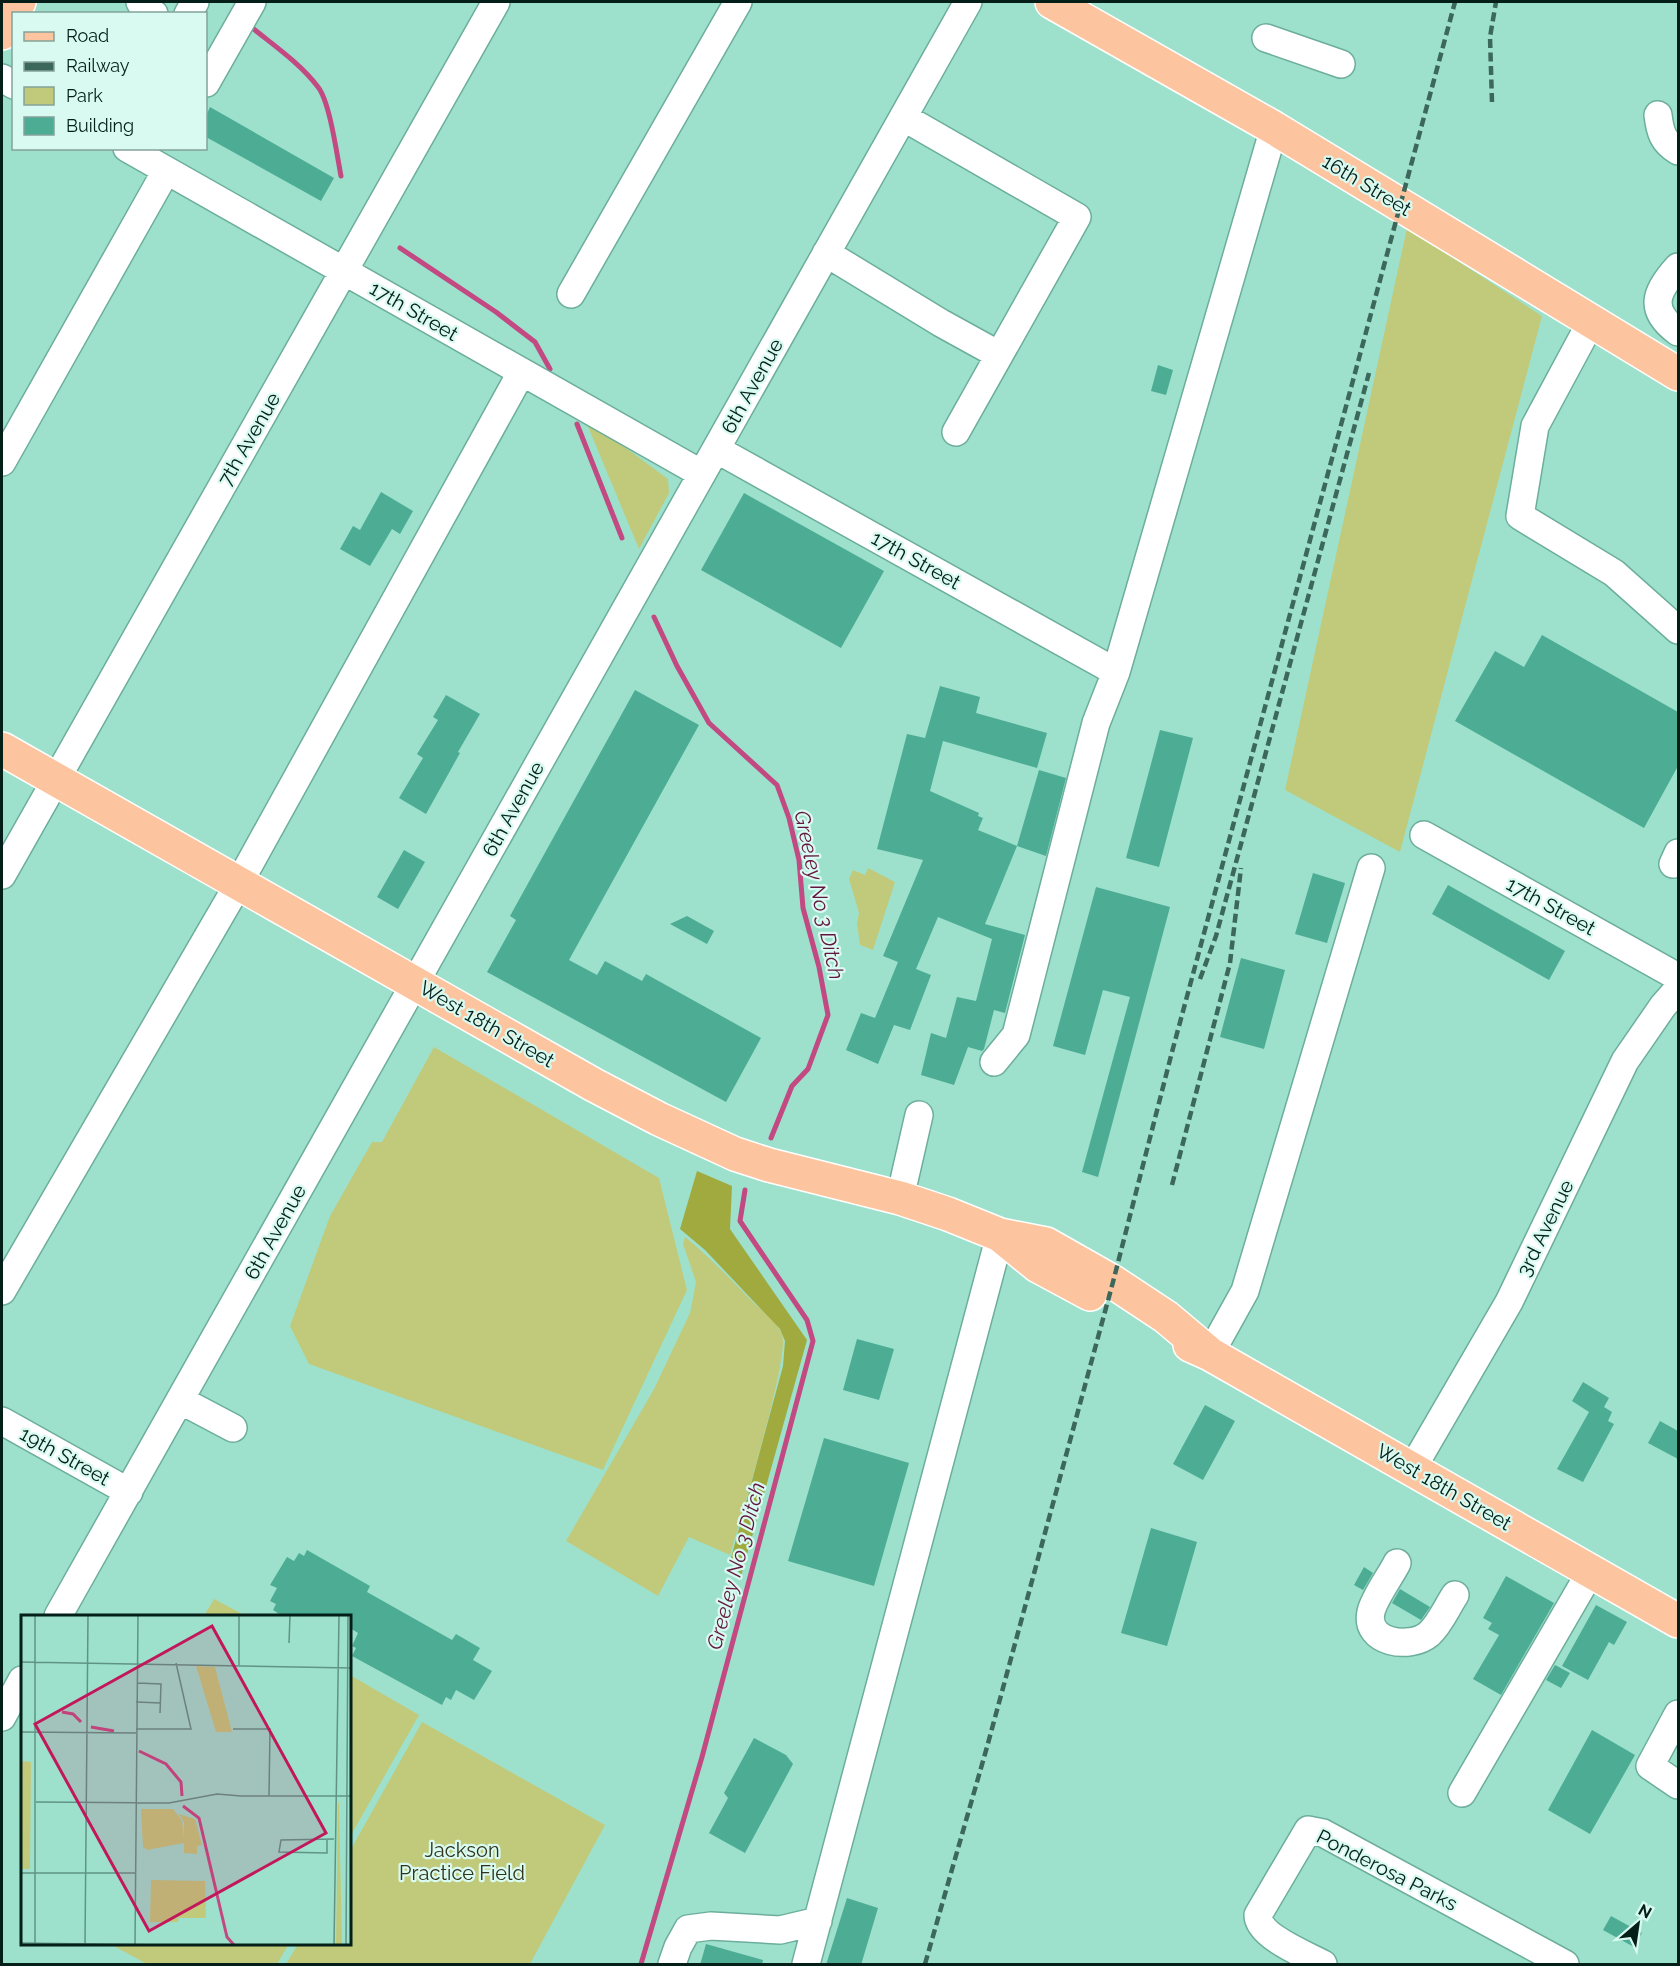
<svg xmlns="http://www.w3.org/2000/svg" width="1680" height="1966" font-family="Raleway,sans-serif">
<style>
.green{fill:#c1ca7b}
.forest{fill:#a0aa3e}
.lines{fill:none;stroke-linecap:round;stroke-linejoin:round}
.stream{stroke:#c24982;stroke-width:5}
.building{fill:#4cac94}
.minor-casing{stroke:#6cae9b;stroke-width:30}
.major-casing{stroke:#fff;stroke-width:36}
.minor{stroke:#fff;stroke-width:27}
.major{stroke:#fdc59f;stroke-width:33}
.rail{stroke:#3c675b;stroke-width:4.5;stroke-dasharray:9 4.5;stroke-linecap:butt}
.labels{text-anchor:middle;stroke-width:4.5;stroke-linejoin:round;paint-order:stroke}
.street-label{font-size:20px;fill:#031f18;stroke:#d9faf0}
.park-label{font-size:20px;fill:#30321b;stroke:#d9faf0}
.water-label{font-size:21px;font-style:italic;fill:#63163d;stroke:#d9faf0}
.inset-river{fill:none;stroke:#c24982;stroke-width:3}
.inset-road{fill:none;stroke:#5f9385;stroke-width:1.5}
.view{fill:#c2185b;fill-opacity:0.15;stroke:#c2185b;stroke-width:3}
.inset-edge{fill:none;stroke:#031f18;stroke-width:3}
</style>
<rect width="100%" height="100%" fill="#9de1cd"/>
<path class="green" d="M1407,228L1542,316L1400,852L1285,790Z
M584,417L668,479L669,493L639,549Z
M868,868L895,882L873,950L860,945L857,923L859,913L849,879L853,870L865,875Z
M434,1047L659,1178L687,1290L603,1470L309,1364L290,1326L330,1216L372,1142H382Z
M685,1237C709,1256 730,1279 751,1300C761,1310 776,1321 782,1334C791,1354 739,1523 730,1555L689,1537L658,1596L566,1541L654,1389L690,1313L696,1282L683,1244Z
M214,1599L246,1616H204Z
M350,1675L419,1715L350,1837Z
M422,1722L605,1825L530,1964H286L298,1944H350V1851Z
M110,1944H289L277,1964H147Z"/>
<path class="forest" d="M697,1171L732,1186L730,1229L807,1340L741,1576L731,1558L783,1366L785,1341L780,1329L705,1250L680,1229Z"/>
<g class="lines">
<path class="stream" d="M250,26C273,45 300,63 318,87C330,102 337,156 341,176
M400,248L496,312L535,342L550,369
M577,424L622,538
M654,617L677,666L709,723L777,785L789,818L799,860L803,908L819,967L828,1015L808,1069L792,1086L771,1138
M641,1964L702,1757L813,1341L807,1320L740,1221L745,1190"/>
</g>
<path class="building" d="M210,107L334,178L321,201L206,137V116Z
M1158,365L1173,370L1166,395L1151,391Z
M381,492L413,511L400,534L392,529L370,566L340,549L353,526L360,530Z
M744,493L884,571L841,648L701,570Z
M1542,635L1678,712V766L1644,828L1455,721L1495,651L1524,667Z
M940,686L980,697L976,713L1047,733L1037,768L943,741L930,791L979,813L978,816L983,818L978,830L1017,846L1039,770L1066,778L1046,856L1017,846L985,924L1025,935L1005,1013L994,1010L984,1049L982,1051L968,1047L954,1085L921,1075L931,1033L946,1038L957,997L976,1001L992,939L938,917L916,969L931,975L910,1030L894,1025L878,1064L846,1050L861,1013L875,1018L898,962L883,956L923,860L877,849L907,734L925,738Z
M635,690L699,725L569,960L597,975L605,961L642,981L646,974L761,1038L726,1102L487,972L516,920L510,916Z
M446,695L480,714L458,752L460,753L426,814L399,798L423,758L417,754L438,720L433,717Z
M1160,730L1193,738L1159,867L1126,858Z
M404,850L425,862L398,909L377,897Z
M1313,873L1345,883L1327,943L1295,934Z
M1448,885L1565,951L1549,980L1432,914Z
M1096,887L1170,907L1098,1177L1082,1172L1130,997L1103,990L1085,1055L1053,1046Z
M687,916L714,931L707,944L670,924Z
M1241,958L1285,970L1264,1049L1220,1037Z
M857,1339L894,1349L879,1400L843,1390Z
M1583,1382L1609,1398L1604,1407L1612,1412L1608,1421L1614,1424L1583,1482L1557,1469L1589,1412L1572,1401Z
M1205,1405L1235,1421L1203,1480L1173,1464Z
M1660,1421L1678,1431V1459L1648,1443Z
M824,1438L909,1463L874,1586L788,1561Z
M1151,1528L1197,1542L1167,1646L1121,1633Z
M307,1550L370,1586L367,1592L452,1640L456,1634L480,1648L473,1660L492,1671L474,1700L456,1690L451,1700L446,1697L442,1705L352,1656L356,1648L352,1646L358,1633L350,1628V1617H284L273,1610L276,1604L270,1601L277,1588L270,1585L287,1557L294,1561L299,1553L304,1556Z
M1364,1567L1373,1573L1363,1590L1354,1585Z
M1506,1576L1554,1603L1501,1695L1473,1679L1499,1635L1488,1629L1492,1623L1483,1618Z
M1400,1589L1430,1607L1421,1620L1392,1603Z
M1596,1605L1627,1622L1614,1645L1609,1642L1588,1680L1562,1666Z
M1555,1665L1570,1673L1561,1688L1546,1680Z
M1592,1730L1635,1755L1590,1834L1548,1810Z
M754,1738L786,1755L793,1764L745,1853L709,1833L728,1798L724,1793Z
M847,1898L878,1908L861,1965H826Z
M1611,1916L1642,1933L1634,1947L1603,1930Z
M706,1944L763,1960L762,1965H700Z"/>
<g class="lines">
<defs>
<path id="minor" d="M140,2L143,7L154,14
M188,14L195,2
M1266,38L1341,64
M2,78L14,85
M206,83L252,2
M1658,115C1660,132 1663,142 1678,151
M903,117L1077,217L956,432
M127,148L702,474
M826,253L941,323L999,355
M1678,267C1655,292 1648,310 1678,332
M571,294L738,2
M1591,322L1535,426L1520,516L1614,573L1678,630
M716,449L1116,672
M2,462L166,171
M1424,835L1678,977
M1673,864L1678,853
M2,875L496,2
M994,1062L1016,1035L1096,723L1116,672L1274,128
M900,1198L919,1115
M2,1291L239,883L521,373
M1210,1354L1245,1291L1371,868
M180,1400L233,1428
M2,1421L129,1492
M1412,1469L1509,1302L1625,1061L1663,1006L1678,989
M1397,1563C1390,1577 1374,1598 1371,1612C1364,1643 1410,1650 1429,1634C1440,1624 1447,1607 1455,1595
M58,1616L968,2
M1678,1714L1650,1766L1678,1785
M2,1717L22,1680
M1462,1793L1591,1571
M672,1964L678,1947L688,1929L711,1926L780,1930L818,1921
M806,1964L1000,1235
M1323,1964C1306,1955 1258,1936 1258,1915L1308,1830L1323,1833L1565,1964"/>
<path id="major" d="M1052,2L1274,128L1678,374
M2,33L19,2
M2,749L594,1085L659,1119L735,1154L769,1165L900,1198L948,1214L1000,1235L1046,1244L1113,1282L1166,1317L1210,1354
M1001,1236L1038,1266L1090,1294
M1190,1345L1210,1354L1678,1621"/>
</defs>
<use href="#minor" class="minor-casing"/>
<use href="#major" class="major-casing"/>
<use href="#minor" class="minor"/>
<use href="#major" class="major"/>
<path class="rail" d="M1492,102L1490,37L1496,2
M1200,979L1216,936L1369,373
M1172,1185L1230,963L1241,868
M925,1964L987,1747L1113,1282L1172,1052L1455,2"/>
</g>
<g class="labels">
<g class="street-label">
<text transform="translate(1367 185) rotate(31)" y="7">16th Street</text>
<text transform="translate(414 311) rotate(30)" y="7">17th Street</text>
<text transform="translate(752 386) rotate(-61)" y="7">6th Avenue</text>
<text transform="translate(249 439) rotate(-60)" y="7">7th Avenue</text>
<text transform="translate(916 560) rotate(29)" y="7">17th Street</text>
<text transform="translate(513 809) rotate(-61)" y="7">6th Avenue</text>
<text transform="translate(1551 906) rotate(29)" y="7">17th Street</text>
<text transform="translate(487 1024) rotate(30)" y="7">West 18th Street</text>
<text transform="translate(1545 1228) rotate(-64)" y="7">3rd Avenue</text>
<text transform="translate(275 1232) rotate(-61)" y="7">6th Avenue</text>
<text transform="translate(65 1456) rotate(29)" y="7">19th Street</text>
<text transform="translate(1444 1487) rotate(30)" y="7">West 18th Street</text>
<text transform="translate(1387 1870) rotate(27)" y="7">Ponderosa Parks</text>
</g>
<g class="park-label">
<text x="462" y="1857">Jackson<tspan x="462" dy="23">Practice Field</tspan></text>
</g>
<g class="water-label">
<text transform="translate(819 895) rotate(78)" y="7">Greeley No 3 Ditch</text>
<text transform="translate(736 1566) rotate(-75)" y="7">Greeley No 3 Ditch</text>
</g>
</g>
<g transform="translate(21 1615)">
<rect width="330" height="330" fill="#9de1cd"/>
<path d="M175,51L194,52L211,117H195ZM0,146L10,147L9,254H0ZM317,186L318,189L321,330H315ZM120,194H152L161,205L163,223V207L158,199L174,204L181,230L176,231V239L163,238V228L126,235L122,232ZM130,265L184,266L185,303H158V299L157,307H129Z" fill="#c1ca7b"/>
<path class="inset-river" d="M41,97L52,99L60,107M70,112L93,116M118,136L145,149L160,167L161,181M162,191L178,203L206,322L213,330"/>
<path class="inset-road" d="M268,28L269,0M0,47L330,53M218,50V0M116,68L140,69L139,98M115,87L140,88M115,114H170L155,48M212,114H249L248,181M0,117L115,118M217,181H329M15,187L148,188L196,179L220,181M306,224V238L258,237L260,225L313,224M0,258H114M0,328L144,330M14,330V0M64,330L67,0M114,330L117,0M313,330L318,0M325,330L327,0"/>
<path class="view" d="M191,11L305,218L128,316L14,109Z"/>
<rect width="330" height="330" class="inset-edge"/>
</g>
<rect width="1680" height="1966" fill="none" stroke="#031f18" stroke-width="6"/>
<rect x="12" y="12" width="195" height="138" fill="#d9faf0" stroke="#83a29a" stroke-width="1.5"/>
<rect x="24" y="32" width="30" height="9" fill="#fdc59f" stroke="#83a29a" stroke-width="1.5"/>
<text x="66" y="42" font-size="18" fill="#031f18">Road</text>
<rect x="24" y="62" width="30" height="9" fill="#3c675b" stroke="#83a29a" stroke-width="1.5"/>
<text x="66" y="72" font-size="18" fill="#031f18">Railway</text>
<rect x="24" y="87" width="30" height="18" fill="#c1ca7b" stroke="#83a29a" stroke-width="1.5"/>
<text x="66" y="102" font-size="18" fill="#031f18">Park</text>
<rect x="24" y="117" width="30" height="18" fill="#4cac94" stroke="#83a29a" stroke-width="1.5"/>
<text x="66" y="132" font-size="18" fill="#031f18">Building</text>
<g transform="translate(1638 1924) rotate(29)" stroke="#d9faf0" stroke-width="4.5" paint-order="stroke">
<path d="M0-4.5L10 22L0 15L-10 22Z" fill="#031f18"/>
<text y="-9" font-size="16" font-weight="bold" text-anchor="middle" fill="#031f18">N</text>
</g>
</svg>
